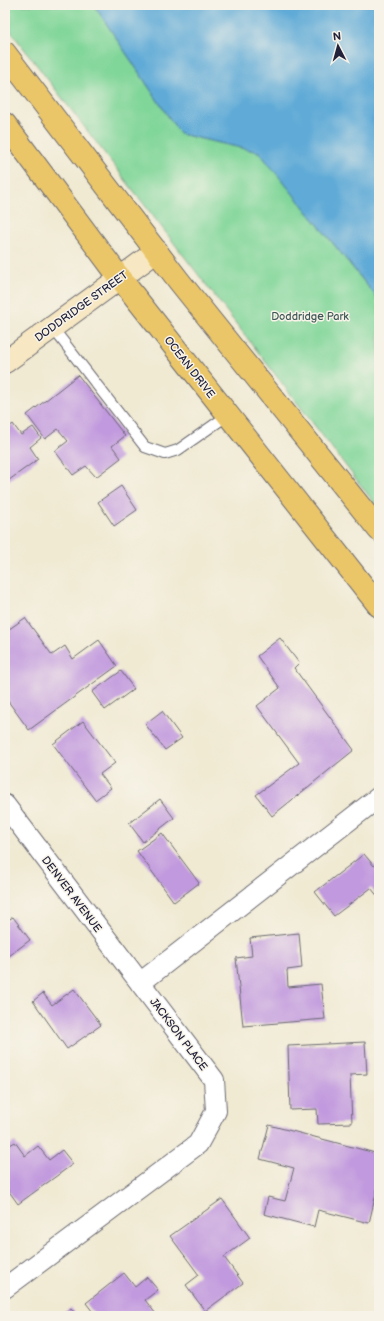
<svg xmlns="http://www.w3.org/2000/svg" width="384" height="1321" font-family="'Balsamiq Sans',sans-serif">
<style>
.green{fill:#80d699;stroke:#517c6a}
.water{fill:#5eaad7;stroke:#406689}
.building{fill:#c199de}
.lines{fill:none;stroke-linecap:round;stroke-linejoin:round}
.lane-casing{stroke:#6a6870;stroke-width:12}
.street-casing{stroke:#6a6870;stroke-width:22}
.secondary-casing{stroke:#6a6870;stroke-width:24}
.primary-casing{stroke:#6a6870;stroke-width:24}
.lane{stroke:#fff;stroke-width:10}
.street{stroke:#fff;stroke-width:20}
.secondary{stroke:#f7e8c3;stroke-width:22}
.primary{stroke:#ebc669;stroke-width:22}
.labels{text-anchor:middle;stroke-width:3;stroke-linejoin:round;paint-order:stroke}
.street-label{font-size:11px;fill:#22223b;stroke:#f7f3e8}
.park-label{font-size:11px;fill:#3e5857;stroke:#f7f3e8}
</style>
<rect width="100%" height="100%" fill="#f7f3e8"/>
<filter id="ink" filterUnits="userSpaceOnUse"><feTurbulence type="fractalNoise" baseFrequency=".025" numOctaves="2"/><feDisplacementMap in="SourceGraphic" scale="8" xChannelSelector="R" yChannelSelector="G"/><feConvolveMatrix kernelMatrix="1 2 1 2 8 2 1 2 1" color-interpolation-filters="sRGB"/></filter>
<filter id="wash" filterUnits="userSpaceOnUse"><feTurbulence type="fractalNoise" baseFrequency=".012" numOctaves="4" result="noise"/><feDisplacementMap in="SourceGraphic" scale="16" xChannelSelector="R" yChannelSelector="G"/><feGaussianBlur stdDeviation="0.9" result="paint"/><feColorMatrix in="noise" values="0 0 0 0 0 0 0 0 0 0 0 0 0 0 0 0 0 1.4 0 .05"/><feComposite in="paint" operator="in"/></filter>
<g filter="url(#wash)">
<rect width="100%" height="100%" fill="#f0ead3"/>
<path class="green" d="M5,5H94L180,134L259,152L379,300V509L5,24Z"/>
<path class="water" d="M94,5H379V300L259,152L180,134Z"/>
<g id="blocks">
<path class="building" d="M78,375L125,436L112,446L121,458L96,477L86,466L73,475L55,451L68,441L58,429L45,439L27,415Z
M13,424L21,435L33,427L41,438L30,447L38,459L5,483V430Z
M121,486L137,510L114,526L98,502Z
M25,618L52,655L65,646L73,659L99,640L117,666L29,730L5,697V632Z
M280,638L299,663L294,668L354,750L272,816L256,795L299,763L257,706L280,688L257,656Z
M121,671L134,689L105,710L92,692Z
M162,711L182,738L165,750L145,724Z
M83,721L115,763L100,774L111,788L95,800L53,744Z
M160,799L174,818L143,842L129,823Z
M162,833L199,883L174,902L137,851Z
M364,854L374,866L379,862V898L371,888L334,916L315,892Z
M13,917L30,940L5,959V922Z
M299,933L302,968L287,970L288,987L321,984L325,1019L243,1026L236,958L252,956L250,938Z
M74,989L101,1025L67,1049L33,1001L43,993L52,1005Z
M365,1042L367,1074L350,1075L352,1123L318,1124L317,1109L290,1110L288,1046Z
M269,1125L379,1154V1189H377L369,1223L318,1210L314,1227L264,1214L268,1197L285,1201L294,1168L260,1159Z
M15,1142L25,1156L38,1146L49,1160L62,1150L73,1164L18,1204L8,1190L5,1192V1148Z
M222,1199L250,1238L224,1257L243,1283L205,1311L186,1285L199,1275L170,1236Z
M124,1273L135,1287L147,1277L158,1290L145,1300L156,1314L153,1316H96L86,1303Z
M71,1308L77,1316H60Z"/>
</g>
</g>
<g filter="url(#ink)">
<use href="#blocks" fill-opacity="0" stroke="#6a6870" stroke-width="1"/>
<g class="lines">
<defs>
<path id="lane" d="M52,327L145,447L165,454L178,450L228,415"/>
<path id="street" d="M5,805L214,1080L216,1111L198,1144L5,1288
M140,983L379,797"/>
<path id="secondary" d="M5,362L157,251"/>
<path id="primary" d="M5,53L179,281L379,530
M5,124L120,278L379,606"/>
</defs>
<use href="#lane" class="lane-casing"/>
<use href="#street" class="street-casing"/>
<use href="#secondary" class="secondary-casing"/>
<use href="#primary" class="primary-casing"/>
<use href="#lane" class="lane"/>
<use href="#street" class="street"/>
<use href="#secondary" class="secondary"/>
<use href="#primary" class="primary"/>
</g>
</g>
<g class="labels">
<g class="street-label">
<text transform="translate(81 306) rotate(-36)" y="4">DODDRIDGE STREET</text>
<text transform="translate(190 367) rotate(52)" y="4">OCEAN DRIVE</text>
<text transform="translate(72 894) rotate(53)" y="4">DENVER AVENUE</text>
<text transform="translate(179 1034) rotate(53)" y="4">JACKSON PLACE</text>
</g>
<g class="park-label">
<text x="310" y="320">Doddridge Park</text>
</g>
</g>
<rect width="384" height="1321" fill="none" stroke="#f7f3e8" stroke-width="20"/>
<g transform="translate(338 46) rotate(354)" stroke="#f7f3e8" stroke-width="3" paint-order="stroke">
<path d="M0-3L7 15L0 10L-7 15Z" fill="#22223b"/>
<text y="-6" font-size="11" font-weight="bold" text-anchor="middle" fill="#22223b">N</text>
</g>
</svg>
